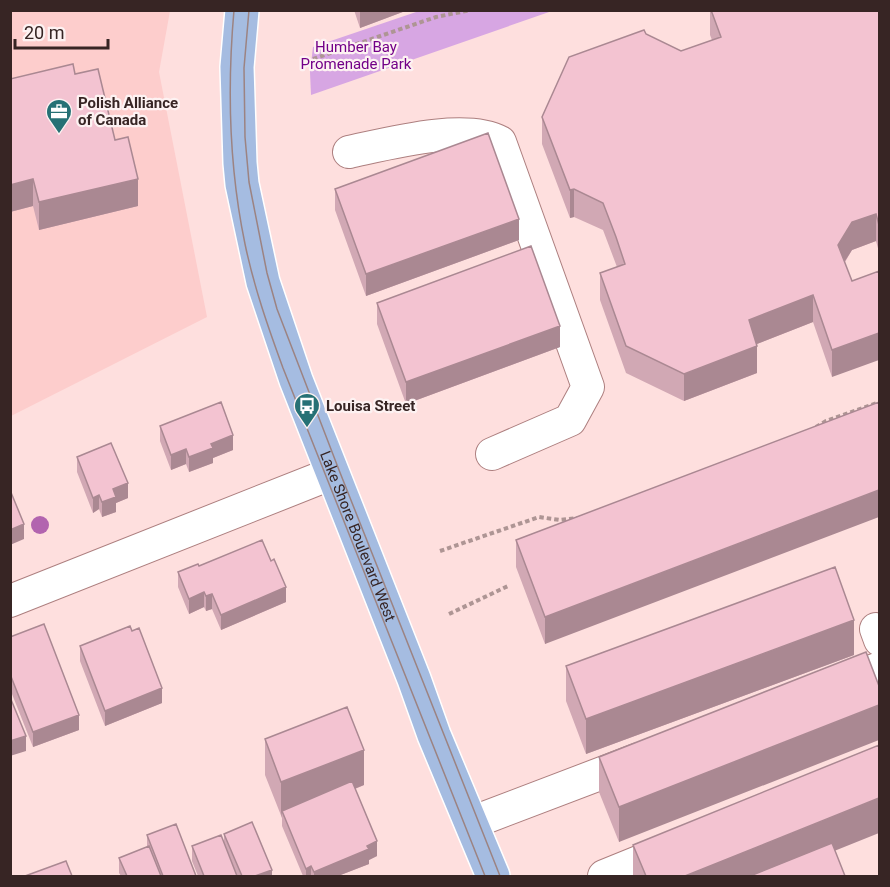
<svg xmlns="http://www.w3.org/2000/svg" width="890" height="887" font-family="Roboto,sans-serif">
<style>
.built{fill:#fdcdcc}
.green{fill:#d7a6e3}
.lines{fill:none;stroke-linecap:round;stroke-linejoin:round}
.minor-casing{stroke:#ad7f7f;stroke-width:34}
.major-casing{stroke:#fff;stroke-width:36}
.path{stroke:#ae9594;stroke-width:4;stroke-dasharray:4.5 3;stroke-linecap:butt}
.minor{stroke:#fff;stroke-width:32}
.major{stroke:#a5bce1;stroke-width:33}
.tram{stroke:#9c8382;stroke-width:1.5}
.tree{fill:#b264af}
.wall{fill:#d1a8b4}
.shaded-wall{fill:#aa8892}
.building{fill:#f3c3d1;stroke:#aa8892;stroke-width:1.5}
.labels{text-anchor:middle;stroke-width:4.5;stroke-linejoin:round;paint-order:stroke}
.park-label{font-size:15px;fill:#730088;stroke:#fdf2f2}
.poi-label{font-size:15px;font-weight:bold;fill:#372524;stroke:#fdf2f2;text-anchor:start}
.street-label{font-size:15px;fill:#372524;stroke:#fdf2f2}
</style>
<rect width="100%" height="100%" fill="#fedfde"/>
<path class="built" d="M11,11H170L159,72L207,317L11,416Z"/>
<path class="green" d="M419,11H552L311,95L310,72L313,47Z"/>
<g class="lines">
<defs>
<path id="minor" d="M349,152C387,144 465,123 500,142L588,387L570,420L492,454
M10,601L333,473
M876,629L880,640
M834,685L880,668
M471,823L639,759
M604,876L673,848"/>
<g id="major">
<path id="s1" d="M242,10L237,67L240,163L242,184L263,282L296,380L414,679L434,735L493,876"/>
</g>
</defs>
<use href="#minor" class="minor-casing"/>
<use href="#major" class="major-casing"/>
<path class="path" d="M313,59L436,17L471,10
M816,427L826,421L880,402
M440,551L539,517L560,520L577,518
M449,614L508,586"/>
<use href="#minor" class="minor"/>
<use href="#major" class="major"/>
<path class="tram" d="M234,10C227,89 229,167 245,244C254,287 268,327 283,368L485,876
M249,10L244,68L245,137L249,182L267,273L277,309L339,470L500,876"/>
</g>
<circle class="tree" cx="40" cy="525" r="9"/>
<path class="wall" d="M354,10H408L360,28Z
M710,10H879V252L876,241L852,250L845,262L832,377L813,322L757,344V373L684,401L626,373L600,300V273L617,267L603,230L574,217L570,218L542,144V117L646,34L681,51L712,40L710,35Z
M75,74L115,140L138,206L39,230L33,206L10,212Z
M335,189L519,240L366,296L335,210Z
M377,303L560,347L406,404L377,324Z
M879,402L545,644L516,567V540Z
M160,426L233,450L213,458V463L189,472L186,464L171,470L160,441Z
M77,457L128,498L116,503V512L102,517L99,509L93,513L77,472Z
M199,566L286,602L221,630L212,609L206,611L204,607L189,614L178,587V572Z
M10,637L79,730L33,747L10,689Z
M80,646L162,703L105,726L80,661Z
M866,652L619,842L599,792V757Z
M854,655L586,754L566,701V666Z
M265,739L364,785L355,789L377,856L369,860V864L338,876H303L282,826V818L265,775Z
M224,834L272,876H198L192,861V846L224,841Z
M147,835L196,876H121L119,873V858L147,847Z
M633,845L835,851L845,876H633Z"/>
<path class="shaded-wall" d="M360,10H408L360,28Z
M33,179V206L10,212V185Z
M138,179V206L39,230V202Z
M574,189V217L570,218V190Z
M876,214V241L852,250L838,272V245L852,222Z
M519,219V240L366,296V274Z
M813,295V322L749,347V320Z
M560,326V347L406,404V382Z
M879,333V360L832,377V350Z
M757,346V373L684,401V374Z
M233,435V450L213,458V463L189,472V457L211,444Z
M186,449V464L171,470V455Z
M128,483V498L116,503V512L102,517V502L113,489Z
M879,490V517L545,644V617Z
M99,495V509L93,513V498Z
M24,524V539L10,545V530Z
M286,587V602L221,630V615Z
M204,592V607L189,614V599Z
M212,594V609L206,611V596Z
M854,620V655L586,754V719Z
M162,688V703L105,726V711Z
M879,705V740L619,842V807Z
M79,715V730L33,747V732Z
M26,736V751L10,756V741Z
M364,750V785L284,817L282,811L281,818V782Z
M879,798V833L772,876H685Z
M377,841V856L369,860V864L338,876H314V872Z
M311,866V876H306V869Z
M272,870V876H255Z"/>
<path class="building" d="M711,10H879V225L876,214L852,222L838,245L852,281L879,271V333L832,350L813,295L749,320L757,346L684,374L626,346L600,273L625,264L616,237L603,203L574,189L570,190L542,117L569,57L644,30L646,34L681,51L721,37Z
M73,64L75,74L98,69L115,140L128,137L138,179L39,202L33,179L10,185V79Z
M488,133L519,219L366,274L335,189Z
M531,246L560,326L406,382L377,303Z
M221,402L233,435L211,444L213,448L189,457L186,449L171,455L160,426Z
M879,402V490L545,617L516,540Z
M111,443L128,483L113,489L116,497L102,502L99,495L93,498L77,457Z
M10,490L24,524L10,530Z
M262,540L271,561L274,559L286,587L221,615L212,594L206,596L204,592L189,599L178,572L198,564L199,566Z
M835,567L854,620L586,719L566,666Z
M44,624L79,715L33,732L10,674V637Z
M130,626L132,631L139,628L162,688L105,711L80,646Z
M866,652L879,686V705L619,807L599,757Z
M10,697L26,736L10,741Z
M347,707L364,750L281,782L265,739Z
M879,745V798L685,876H646L633,845Z
M352,781L377,841L367,846L369,849L314,872L311,866L306,869L282,811Z
M252,822L272,870L255,876H242L224,834Z
M176,824L196,876H163L147,835Z
M221,835L237,876H204L192,846Z
M832,843L845,876H750Z
M149,846L161,876H127L119,858Z
M66,861L72,876H25Z"/>
<defs>
<symbol id="office-pin" viewBox="-11 -11 22 30"><path d="M0 17L-7.5 6A9.5 9.5 0 1 1 7.5 6Z" fill="#267175" stroke="#fdf2f2"/><path d="M-6-3h4V-5.5h4V-3h4V5H-6ZM-1-4.5V-3h2v-1.5ZM-6 0V1H6V0Z" fill="#fff"/></symbol>
<symbol id="bus-pin" viewBox="-11 -11 22 30"><path d="M0 17L-7.5 6A9.5 9.5 0 1 1 7.5 6Z" fill="#267175" stroke="#fdf2f2"/><path d="M-5-6H5V4H4V6H2V4H-2V6H-4V4H-5ZM-3.5-4V0h7V-4ZM-3.5 1.2v1.5H-2V1.2ZM2 1.2v1.5H3.5V1.2Z" fill="#fff"/></symbol>
</defs>
<g fill-rule="evenodd">
<use href="#office-pin" x="44" y="97" width="30" height="40"/>
<use href="#bus-pin" x="292" y="391" width="30" height="40"/>
</g>
<g class="labels">
<g class="park-label">
<text x="356" y="52">Humber Bay<tspan x="356" dy="17">Promenade Park</tspan></text>
</g>
<g class="poi-label">
<text x="78" y="108">Polish Alliance<tspan x="78" dy="17">of Canada</tspan></text>
<text x="326" y="411">Louisa Street</text>
</g>
<g class="street-label">
<text dy="5" stroke="none"><textPath href="#s1" startOffset="546">Lake Shore Boulevard West</textPath></text>
</g>
</g>
<rect width="890" height="887" fill="none" stroke="#372524" stroke-width="24"/>
<path d="M15 39v9h93v-9" fill="none" stroke="#372524" stroke-width="3"/>
<text x="24" y="39" font-size="18" fill="#372524" stroke="#fdf2f2" stroke-width="4.5" paint-order="stroke">20 m</text>
</svg>
